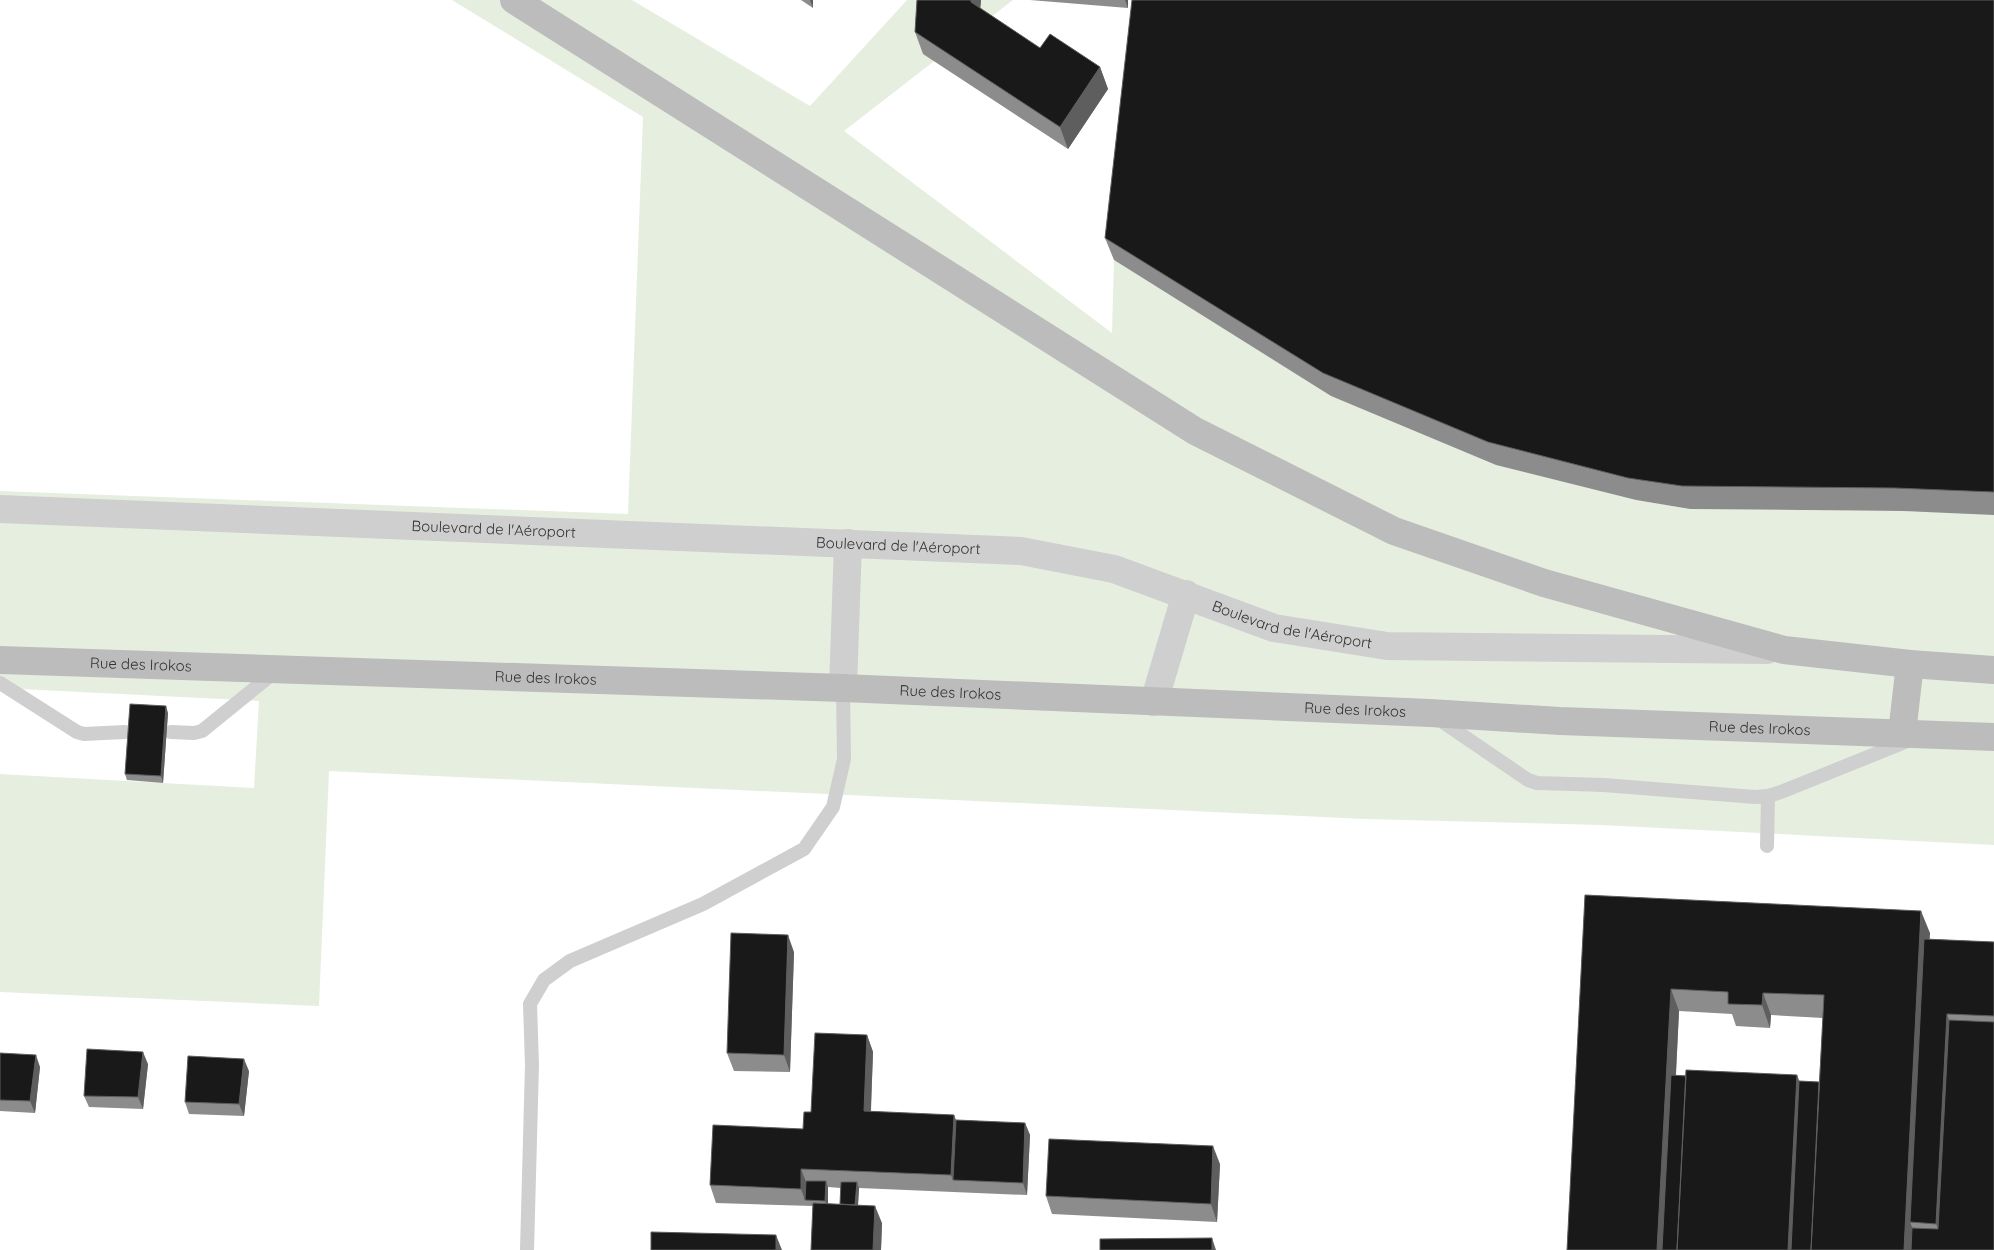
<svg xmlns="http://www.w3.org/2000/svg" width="1994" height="1250" font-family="Quicksand,sans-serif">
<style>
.green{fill:#e6efdf}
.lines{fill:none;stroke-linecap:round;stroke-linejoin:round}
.service{stroke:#cfcfcf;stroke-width:14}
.minor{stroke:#cfcfcf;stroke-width:28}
.secondary{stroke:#bcbcbc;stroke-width:28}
.wall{fill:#8c8c8c;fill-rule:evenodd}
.shaded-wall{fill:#5e5e5e}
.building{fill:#191919;stroke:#5e5e5e}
.labels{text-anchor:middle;stroke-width:5;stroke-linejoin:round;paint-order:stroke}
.street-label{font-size:15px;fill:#323232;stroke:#fff}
</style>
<rect width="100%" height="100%" fill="#fff"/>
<path class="green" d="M452,0H632L810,106L907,0H1013L844,131L1112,333L1114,260L1331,396L1496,465L1636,500L1690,509L1903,511L1994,514V845L1601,825L1365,819L329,771L319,1006L0,992V774L254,788L259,701L0,688V491L628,514L643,117Z"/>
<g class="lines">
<path class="service" d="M0,683L77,732L84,734L125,732
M1437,718L1528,780L1537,783L1604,785L1755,797L1768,796L1781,792L1910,740
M171,732L194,733L202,731L276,671
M1767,846L1768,796
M527,1250L532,1065L530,1004L544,980L570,961L703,904L804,849L833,807L844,759L843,688"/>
<g class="minor">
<path id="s1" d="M0,509L1021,551L1114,569L1274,628L1387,646L1767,650"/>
<path d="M843,688L848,543"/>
<path d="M1154,702L1186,594"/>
</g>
<g class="secondary">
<path d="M514,0L1195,431L1394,531L1544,583L1784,650L1910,664L1994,670"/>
<path id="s2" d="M0,660L843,688L1430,713L1560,721L1994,737"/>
<path d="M1902,733L1910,664"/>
</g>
</g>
<path class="wall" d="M801,0H813V8Z
M917,0H981L980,8L1040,48L1100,67L1108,89L1068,149L923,54L915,32Z
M1030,0H1128V8Z
M1994,0V515L1903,511L1690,509L1636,500L1496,465L1331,396L1114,260L1105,238Z
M168,713L163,783L127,780L125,774Z
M1585,895L1930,933L1929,939L1994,942V1250H1567ZM1679,1011L1732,1014L1736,1026L1770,1028L1771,1015L1823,1018L1819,1082L1676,1075Z
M794,952L790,1072L734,1071L727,1053Z
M867,1035L873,1052L871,1112L954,1115L956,1120L1025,1123L1030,1135L1027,1195L859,1188L858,1205L882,1223L881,1250H811L813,1206L716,1203L710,1185L803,1129L811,1112ZM828,1187L841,1188L840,1204H828Z
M0,1053L40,1067L35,1113L0,1111Z
M148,1064L143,1109L89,1107L84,1096Z
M249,1071L244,1116L189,1114L185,1102Z
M1220,1164L1217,1222L1052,1214L1046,1196Z"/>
<path class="shaded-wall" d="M810,0H813V8Z
M971,0H981L979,25L971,2Z
M1125,0H1128V8Z
M1100,67L1108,89L1068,149L1060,127Z
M166,706L168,713L163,783L161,776Z
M1921,911L1930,933L1915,1223L1910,1222L1915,1234L1914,1250H1904Z
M788,935L794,952L790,1072L784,1055Z
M1671,989L1679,1011L1667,1250H1657Z
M1763,993L1771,1015L1770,1028L1762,1005Z
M1947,1014L1951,1026L1941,1236L1936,1224Z
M867,1035L873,1052L870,1129L864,1111Z
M143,1052L148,1064L143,1109L138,1097Z
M36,1055L40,1067L35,1113L30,1101Z
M244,1059L249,1071L244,1116L239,1104Z
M1797,1075L1804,1093L1796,1250H1788Z
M954,1115L960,1132L953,1180L958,1192L951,1175Z
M1025,1123L1030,1135L1027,1195L1023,1183Z
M1213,1146L1220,1164L1217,1222L1211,1204Z
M801,1169L808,1187L805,1200L801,1189Z
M826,1181L828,1187V1207L825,1201Z
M857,1182L859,1188L857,1222L855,1216Z
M875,1206L882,1223L881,1250H873Z
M776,1235L782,1250H776Z
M1212,1238L1216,1250H1212Z"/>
<path class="building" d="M917,0H971V2L1040,48L1050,34L1100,67L1060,127L915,32Z
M1132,0H1994V492L1895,488L1682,486L1628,478L1488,442L1323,373L1105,238Z
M130,704L166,706L161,776L125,774Z
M1585,895L1921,911L1904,1250H1811L1824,995L1763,993L1762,1005L1728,1004V992L1671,989L1657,1250H1567Z
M731,933L788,935L784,1055L727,1053Z
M1924,939L1994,942V1016L1947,1014L1936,1224L1910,1222Z
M1949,1020L1994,1022V1250H1911L1912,1228L1938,1229Z
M815,1033L867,1035L864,1111L954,1115L951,1175L801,1169V1189L710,1185L713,1125L803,1129L804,1112H811Z
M87,1049L143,1052L138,1097L84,1096Z
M0,1053L36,1055L30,1101L0,1100Z
M188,1056L244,1059L239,1104L185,1102Z
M1686,1070L1797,1075L1788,1250H1677Z
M1671,1075L1686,1076L1677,1250H1662Z
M1799,1081L1819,1082L1811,1250H1791Z
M956,1120L1025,1123L1023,1183L953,1180Z
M1049,1139L1213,1146L1211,1204L1046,1196Z
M806,1181H826L825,1201L805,1200Z
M841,1182H857L855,1205L840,1204Z
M813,1203L875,1206L873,1250H811Z
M651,1232L776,1235V1250H651Z
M1212,1238V1250H1100V1239Z"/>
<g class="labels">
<g class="street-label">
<text dy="5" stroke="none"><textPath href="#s1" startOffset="494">Boulevard de l'Aéroport</textPath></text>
<text dy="5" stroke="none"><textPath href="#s1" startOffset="899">Boulevard de l'Aéroport</textPath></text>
<text dy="5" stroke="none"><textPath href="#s1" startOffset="1304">Boulevard de l'Aéroport</textPath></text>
<text dy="5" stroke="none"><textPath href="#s2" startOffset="141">Rue des Irokos</textPath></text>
<text dy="5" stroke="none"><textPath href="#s2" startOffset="546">Rue des Irokos</textPath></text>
<text dy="5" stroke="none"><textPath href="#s2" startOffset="951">Rue des Irokos</textPath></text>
<text dy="5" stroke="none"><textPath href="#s2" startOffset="1356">Rue des Irokos</textPath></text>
<text dy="5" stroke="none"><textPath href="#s2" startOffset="1761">Rue des Irokos</textPath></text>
</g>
</g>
</svg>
